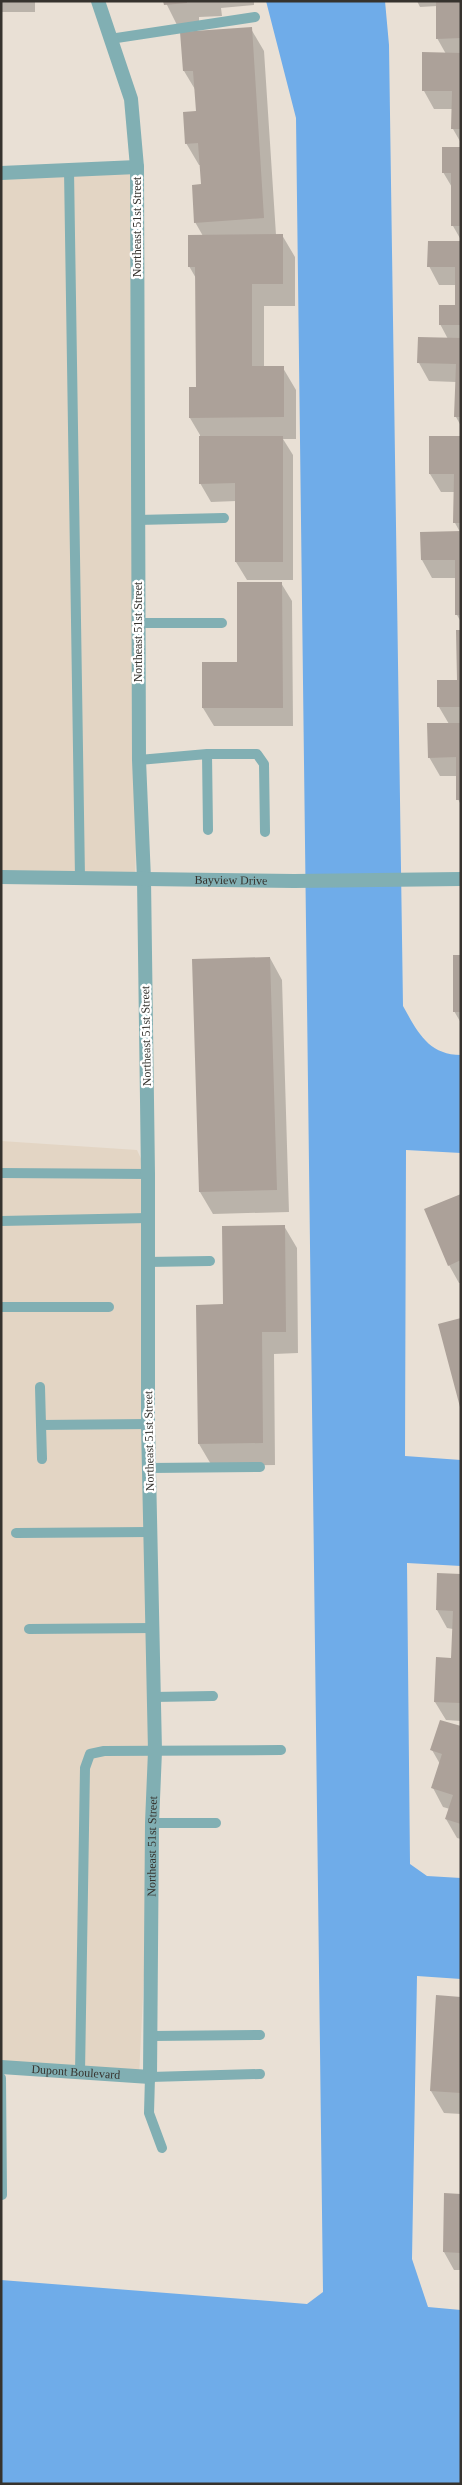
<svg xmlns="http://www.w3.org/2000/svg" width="462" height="2485" font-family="Georgia,serif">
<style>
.built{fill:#e3d5c4}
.water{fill:#6face9}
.shadow{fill:#0003}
.building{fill:#aca199}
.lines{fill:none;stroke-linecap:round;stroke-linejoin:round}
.service{stroke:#81afb3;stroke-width:10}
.minor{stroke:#81afb3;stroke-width:14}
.tertiary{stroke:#81afb3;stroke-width:14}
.labels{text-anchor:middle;stroke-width:4.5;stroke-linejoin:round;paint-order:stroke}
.street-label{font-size:12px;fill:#36332e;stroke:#fff}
</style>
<rect width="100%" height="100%" fill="#e9e0d5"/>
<path class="built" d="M136,169L139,760L135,879L1,877V173Z
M1,1141L137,1150L148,1174L155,1751L139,2077L1,2067Z"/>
<path class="water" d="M266,1H385L389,45L403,1006C417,1031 428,1055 461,1055V1153L406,1150L405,1456L461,1460V1566L407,1563L410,1864L427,1876L461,1878V1979L417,1976L412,2259L428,2307L461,2310V2484H1V2280L307,2304L323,2292L296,118Z"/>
<path class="shadow" d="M1,1H35V12H1Z
M165,1H254V5L221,8L222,16L199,17V25L178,27Z
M417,1H461V143L453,129V109H434L424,91L446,54L437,38V6L420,7Z
M251,29L264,51L276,235H282L295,257V306H264V368H283L296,390V439H283L293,455V580H247L236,562V501L211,502L200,483V435L190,418L197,388V280L189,266L203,236L195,222L202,186L201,165H199L186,143L197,112L196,91L184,71Z
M461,148V240L453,226V189L443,172Z
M461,242V426L456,417V382L429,381L419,363L448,339L440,324L456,306V285H439L429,266Z
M461,437V622L457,615V578H432L422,560L460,532L455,523V492H441L430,474Z
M281,583L292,601L293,726H214L203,708V664H239Z
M461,631V805L458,799L457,776H440L429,757L449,724L439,707L458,681Z
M461,957V1023L454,1011Z
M270,958L282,980L289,1212L213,1214L200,1192L193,960Z
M461,1195V1283H459L449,1265Z
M284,1226L297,1248L298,1353L274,1354L275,1465L212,1466L199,1444L224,1306Z
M461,1576V1721L446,1720L435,1702L452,1659L453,1629L447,1628L437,1610Z
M461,1728V1839L457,1838L446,1819L450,1809L443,1807L433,1788L440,1764L432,1750Z
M461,1998V2114L444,2113L431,2091Z
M461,2195V2270H454L444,2252Z"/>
<path class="building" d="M163,1H187V3L164,5Z
M436,1H461V38L436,39Z
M252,27L264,218L194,223L192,185L201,184L198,143L185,144L183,112L196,111L193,71H183L180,32Z
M422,52L461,53V129H451L452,91H422Z
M442,147H461V226H451V173H442Z
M283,234V284H252V366H284V417L189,418V387H196L195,267H188V235Z
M428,241H461V325H439V305H455V267H427Z
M418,337L461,338V417H454L456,364L417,363Z
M199,436H283V562H235V483L199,484Z
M429,436H461V523H453L454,474H429Z
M461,531V615H455V560H421L420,532Z
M237,582H282L283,708H202V662H237Z
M456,630H461V707H437V680H457Z
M427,723H461V800H456V757L428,758Z
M453,955H461V1012H453Z
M270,957L277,1190L199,1192L192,959Z
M461,1194V1260L448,1266L424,1209Z
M285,1225L286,1332H262L263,1443L198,1444L196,1305L223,1304L222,1226Z
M461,1318V1407H460L438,1324Z
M437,1573L461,1574V1703L434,1702L436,1657L451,1658L453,1611L436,1610Z
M440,1720L461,1726V1824L445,1819L453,1795L431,1788L442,1754L430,1750Z
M436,1995L461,1997V2093L430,2091Z
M444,2193L461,2194V2253L443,2252Z"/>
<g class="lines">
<path class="service" d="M110,39L255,17
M69,170L80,878
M137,520L224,518
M138,623H222
M207,754L208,830
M139,760L207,754H257L264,764L265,832
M1,1173L148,1174
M1,1221L148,1218
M147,1262L210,1261
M1,1307H109
M40,1387L41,1425
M42,1459L41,1425L148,1424
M150,1468L260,1467
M16,1533L150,1532
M29,1629L153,1628
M153,1697L213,1696
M152,1823H216
M151,2036L260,2035
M80,2073L85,1768L90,1754L104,1751L281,1750
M1,2078L2,2195
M162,2148L149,2113L150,2077L260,2074"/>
<g class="minor">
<path d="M1,173L137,167"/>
<path id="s1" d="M1,2067L150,2077L152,1823L155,1751L148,1424V1174L144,879L139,760L137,167L131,99L98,1"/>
</g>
<path class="tertiary" id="s2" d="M1,877L294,881L461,879"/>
</g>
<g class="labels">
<g class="street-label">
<text transform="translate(137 227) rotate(-90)" y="4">Northeast 51st Street</text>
<text transform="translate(138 632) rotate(-90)" y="4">Northeast 51st Street</text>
<text dy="4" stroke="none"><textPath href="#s2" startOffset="230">Bayview Drive</textPath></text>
<text transform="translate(146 1036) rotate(-91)" y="4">Northeast 51st Street</text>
<text transform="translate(149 1441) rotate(-91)" y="4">Northeast 51st Street</text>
<text dy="4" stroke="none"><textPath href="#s1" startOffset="380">Northeast 51st Street</textPath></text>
<text dy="4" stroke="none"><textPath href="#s1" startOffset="75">Dupont Boulevard</textPath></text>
</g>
</g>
<rect width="462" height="2485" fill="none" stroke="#36332e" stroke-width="5"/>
</svg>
